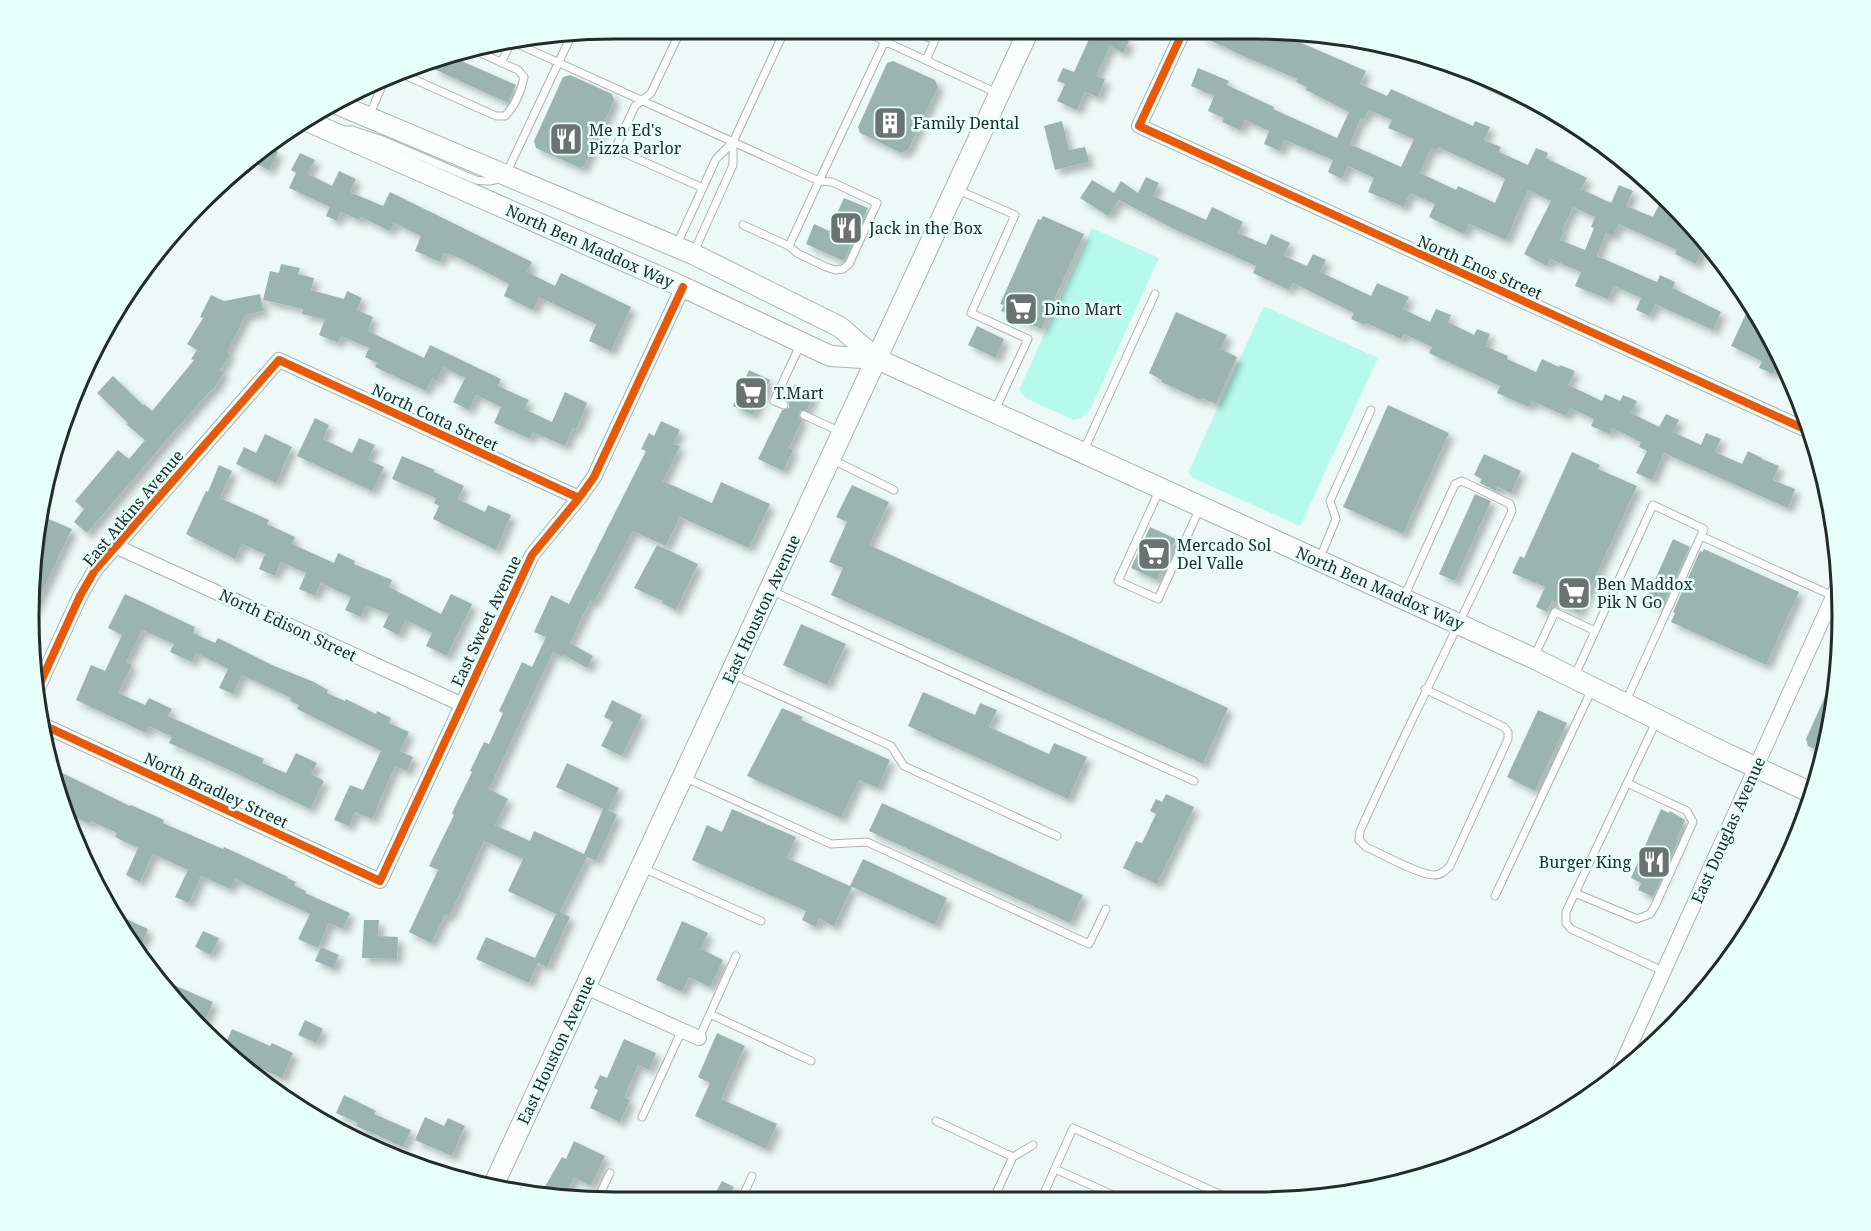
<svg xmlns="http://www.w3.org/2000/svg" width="1871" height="1231" font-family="'Noto Serif',serif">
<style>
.green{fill:#b6faec}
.building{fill:#9cb4b0;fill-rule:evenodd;filter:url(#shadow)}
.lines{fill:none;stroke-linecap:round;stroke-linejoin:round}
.service-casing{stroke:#a9b4b1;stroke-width:9}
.minor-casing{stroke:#a9b4b1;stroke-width:16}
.secondary-casing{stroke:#a9b4b1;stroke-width:22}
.service{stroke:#fcfefe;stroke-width:7}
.minor{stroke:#fcfefe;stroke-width:14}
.secondary{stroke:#fcfefe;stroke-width:20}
.cycleway-casing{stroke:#e7fff9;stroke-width:11}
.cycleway{stroke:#e8590c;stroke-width:8}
.labels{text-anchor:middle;stroke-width:5;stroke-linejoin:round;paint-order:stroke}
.poi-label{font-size:16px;fill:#222d2a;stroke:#e7fff9;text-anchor:start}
.street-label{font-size:16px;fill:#222d2a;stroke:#e7fff9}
.rim{fill:none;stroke:#222d2a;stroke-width:3}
</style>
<defs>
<filter id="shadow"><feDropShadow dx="5.5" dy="5.5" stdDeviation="3" flood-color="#0004"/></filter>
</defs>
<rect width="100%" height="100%" fill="#edf9f6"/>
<path class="green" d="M1092,228L1159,258L1090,410L1081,418L1073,420L1028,399L1021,394L1020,388Z
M1264,306L1378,358L1300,526L1193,478L1188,473Z"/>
<path class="building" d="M1082,34H1116L1129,41L1123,53L1110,46L1096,76L1105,79L1098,97L1085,92L1077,110L1057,101L1065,84L1057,81L1063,68L1074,72L1090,37Z
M1197,34H1281L1366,71L1360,84L1387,96L1391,89L1473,126L1475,121L1490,127L1484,140L1501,147L1499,152L1528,165L1536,148L1548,153L1546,158L1587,178L1581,189L1611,203L1619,185L1633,191L1626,206L1653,217L1663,196L1696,231L1691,241L1704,247L1696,264L1675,254L1677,250L1619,224L1613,236L1606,233L1597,256L1657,282L1660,275L1675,282L1673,288L1721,312L1713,330L1655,304L1650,316L1636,310L1641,298L1614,286L1608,299L1575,286L1581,272L1550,259L1547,266L1524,254L1551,201L1528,190L1506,240L1469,224L1464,234L1429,217L1435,204L1410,193L1404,207L1368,192L1374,178L1348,166L1342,179L1328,172L1333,160L1285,140L1280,151L1264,144L1269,131L1245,120L1240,130L1222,122L1224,118L1208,111L1214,96L1191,86L1198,68L1229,81L1227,85L1274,107L1273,109L1337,138L1349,112L1306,90L1307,87L1296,82L1297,79L1241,55ZM1369,110L1392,120L1388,128L1414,139L1401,167L1350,144L1361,118L1364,119ZM1438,147L1501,176V177L1505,179L1495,203L1458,186L1456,190L1420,173L1431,148L1437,150ZM1573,207L1595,217L1591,227L1594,228L1585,250L1560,240L1564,231L1562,230Z
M448,55L516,85L508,103L434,69L439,57Z
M893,61L935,80L938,87L908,150L901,153L860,133L858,127L887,63Z
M570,75L612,94L614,100L585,165L580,168L536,148L534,141L563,77Z
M1062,121L1069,150L1085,147L1089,162L1055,170L1044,126Z
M268,147L278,152L269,170L252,162Z
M300,153L315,160L308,174L332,186L339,171L356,179L350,192L383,206L390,192L532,262L527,272L555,286L561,273L631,307L611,351L589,341L596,324L539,297L533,310L504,296L509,284L455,256L444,253L440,262L415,251L421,236L394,223L390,231L361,217L359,220L341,212L337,221L326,216L330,207L289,188L296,173L291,170Z
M1146,177L1159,183L1153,196L1206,220L1212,207L1243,222L1238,233L1266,245L1271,234L1290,243L1284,256L1307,266L1313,254L1326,260L1320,272L1371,296L1377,283L1409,297L1403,309L1430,322L1436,309L1451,315L1448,322L1474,335L1477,329L1490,334L1485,346L1508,356L1507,359L1536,372L1542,359L1559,367L1560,365L1575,371L1568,385L1602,401L1605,394L1620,401L1623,395L1637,401L1631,413L1659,427L1666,414L1679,420L1673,432L1701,445L1706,433L1721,439L1715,452L1742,464L1748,451L1762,458V459L1779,466L1773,480L1795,489L1788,508L1664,453L1652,480L1636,473L1647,451L1639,447L1641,442L1612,428L1610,434L1591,426L1594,419L1570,408L1566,416L1532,401L1529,407L1497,393L1500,386L1429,353L1432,347L1404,334L1401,339L1366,323L1365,325L1351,319L1354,313L1293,283L1289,290L1253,273L1256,266L1174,229L1119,200L1108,216L1080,198L1092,180L1114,193L1121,181L1138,193Z
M844,198L868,208L844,261L806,244L814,224L829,231Z
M1043,216L1084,234L1041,329L1001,311L1004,305L1000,304L1038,219L1041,220Z
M281,264L300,268L298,274L314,278L311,290L344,299L347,291L362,298L357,310L373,317L368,331L424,358L430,345L501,379L498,386L529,400L524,409L552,422L565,392L587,403L576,430L573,428L565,446L533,432L530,439L494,423L501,407L476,395L469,410L453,402L465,378L443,367L437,381L432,378L426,391L375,367L377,363L365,357L369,348L341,336L338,343L319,335L325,319L302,314L303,309L263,300L270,271L279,273Z
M260,294L263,311L246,315L227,352L230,354L220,370L224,372L213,390L212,389L178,427L87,533L74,522L84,509L75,501L118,450L129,459L145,440L126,424L128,423L97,393L113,376L143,405L144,404L152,411L194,360L191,359L197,350L187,344L203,318L200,317L211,295L224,301Z
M1750,305L1782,356L1773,374L1759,368L1762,361L1731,346Z
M1176,312L1227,335L1221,349L1237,357L1216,404L1202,398L1201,400L1161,382L1162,380L1149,373Z
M977,326L1004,339L996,358L968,345Z
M749,370L770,380L753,415L733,406Z
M795,384L814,394L807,410H801L799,413V418L802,420L789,448L793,450L783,471L758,459L782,410L789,408V404L787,400Z
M1388,405L1449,433L1403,534L1343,507Z
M315,418L329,425L323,439L352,453L359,438L375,445L368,460L384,467L372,491L297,456Z
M661,421L680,430L673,444L680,446L663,481L712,503L721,482L770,504L749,548L680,517L666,546L633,531L594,602L590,601L570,643L593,656L587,668L564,655L563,657L553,652L489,789L508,799L495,825L530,841L534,831L584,854L603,809L556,787L567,763L619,788L608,810L617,815L596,861L587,857L560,912L570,917L547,967L538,963L529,983L476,959L486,937L535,958L556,914L508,891L523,859L484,841L449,917L445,915L431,943L409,932L438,870L429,866L454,815L452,813L472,772L470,771L484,742L489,744L503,713L499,711L522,662L532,667L546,637L534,632L551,595L569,604L646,451L641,449L649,433L654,436Z
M265,434L292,447L276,483L236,464L244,447L256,453Z
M1572,452L1600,465L1598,469L1637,486L1579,613L1552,601L1547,612L1536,607L1545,587L1512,573L1520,556L1524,558Z
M1484,454L1521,471L1511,493L1498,487L1496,491L1480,483L1482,479L1474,475Z
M402,456L435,470L434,472L464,486L458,499L485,512L488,505L511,515L496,550L433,519L439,506L434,503L436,498L392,479Z
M219,465L232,471L220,498L269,520L267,524L295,537L292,544L334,563L338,553L355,561L354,564L392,580L389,587L441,614L451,594L472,604L447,656L426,646L432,633L406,620L398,635L383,627L389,614L366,605L361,617L345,610L351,597L321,583L315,596L299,589L306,573L281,562L275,576L259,569L265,554L242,544L235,559L186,534L206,491L208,492Z
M852,485L889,502L869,545L1228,708L1203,764L831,595L843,568L829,562L847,522L836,517Z
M1475,494L1491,501L1455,581L1439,574Z
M46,518L72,529L30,617V577L41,530Z
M1150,527L1176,539L1157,580L1131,568Z
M1673,539L1690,547L1662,607L1646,600Z
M657,545L698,564L676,610L662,603L663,601L634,588Z
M1704,549L1799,592L1766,665L1671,622L1675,613L1673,612L1700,551L1702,552Z
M125,594L195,627L193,633L215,643L218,638L272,665L314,682L328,690L327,693L345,701L346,699L376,714L377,711L391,718L389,723L409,732L400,751L413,757L407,771L395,766L372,819L355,812L349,826L334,820L350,785L363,790L381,751L297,709L299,705L290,701L291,698L242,675L233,694L219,688L228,669L196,653L192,662L170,652L174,644L142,630L126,662L132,665L118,693L145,705L149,698L172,709L168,716L264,759L262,763L286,773L296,753L317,763L311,774L324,781L310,809L225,768L169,743L172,737L149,726L146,733L76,700L91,665L105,671L122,635L108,628Z
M801,624L846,644L827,685L783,665Z
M1836,672L1838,673L1837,692L1823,753L1808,746L1806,739Z
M923,692L975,715L980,703L997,710L989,727L1049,754L1054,743L1087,757L1068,799L908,726Z
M612,700L642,715L622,756L601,746L613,722L604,717Z
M782,708L803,717L801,720L890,760L878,788L859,780L841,818L747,776Z
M1538,710L1567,723L1535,791L1507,777Z
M48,766L130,806L131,805L164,820L163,823L223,849L224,847L288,877L287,878L296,882L294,886L306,891L305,893L350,913L343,929L329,923L318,948L298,939L310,914L235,879L230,889L201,876L189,903L175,897L188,870L153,854L140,882L126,875L138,848L115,837L117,833L91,821L90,824L68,814Z
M1166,794L1194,807L1157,884L1123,868L1136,841L1142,843L1156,814L1150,811L1156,799L1162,802Z
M882,803L1083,895L1070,923L869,831Z
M732,809L796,837L787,858L852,887L834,926L819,919L816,927L802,920L806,911L692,860L707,825L722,832Z
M1661,809L1669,813L1670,811L1685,820L1677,838L1679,839L1653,897L1638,890L1641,883L1631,878Z
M863,859L947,898L935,925L850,886Z
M109,911L148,929L142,945L134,942Z
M364,920H379L378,936L398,937L397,959L362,958Z
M682,921L708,933L701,949L723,960L710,987L689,977L682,992L656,980Z
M203,931L219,938L211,955L195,947Z
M321,947L339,955L333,968L315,961Z
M167,982L213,1002L203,1026L186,1005Z
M305,1020L323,1029L316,1043L298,1035Z
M232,1029L270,1046L272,1043L293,1053L282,1078L248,1063L246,1068L228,1057L223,1050Z
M717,1033L745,1046L721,1099L777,1124L766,1149L695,1116L710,1083L698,1077Z
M624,1039L656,1053L649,1070L638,1065L624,1098L630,1100L620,1122L590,1108L598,1090L594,1088L600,1075L607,1078Z
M344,1095L376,1111L374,1114L411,1130L403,1147L356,1126L358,1123L336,1113Z
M425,1117L444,1126L448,1118L465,1126L452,1156L415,1140Z
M574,1141L605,1156L591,1186L574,1178L564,1198L539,1197L562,1157L566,1159Z
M722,1181L734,1187L728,1198H713Z"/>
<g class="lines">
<defs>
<path id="service" d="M679,34L651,93L635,106L615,149L703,188
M869,34L997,93
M920,34L935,40L926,60
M511,41L819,181L885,41
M501,63L512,40
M400,73L496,116H505C515,106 521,91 524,77L518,70L472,49
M370,114L384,81
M346,130H352L380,139L476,180C488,182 496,182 506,174L572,34
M958,190L1015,215L971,313L1028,339L995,410
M743,225L789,246L797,253L826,267L835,270L843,269L849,264L877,203L832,182L819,181L789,246
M677,244L716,159L733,142L783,34
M693,254L733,165V142
M784,405L774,401L801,343
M804,415L841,432
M1084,450L1155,294
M833,460L894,490
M1159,491L1118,581L1158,599L1200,508
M1701,536L1833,596
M1320,558L1336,519L1330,501L1371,410
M772,591L1194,781
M1404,597L1455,484L1462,481L1510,504L1512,511C1463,618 1409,723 1360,831L1359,840L1366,847C1382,854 1419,875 1434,875C1441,875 1445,871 1450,866L1508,739V732L1504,727L1425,689
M1534,657L1555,612L1595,631
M733,674L891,746L904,766L1057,836
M1575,675L1653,505L1704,529L1626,701
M1656,722L1566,912V923L1571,929L1663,971
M686,778L831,844L867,842L1089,944L1106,909
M643,868L761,921
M1575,893L1637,919L1650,914L1655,906L1693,822L1687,811L1627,783
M1495,896L1592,689
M710,1014L811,1061
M699,1038L736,956
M1629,1047L1642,1054
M642,1117L682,1030
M936,1121L1013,1157
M1055,1169L1124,1200
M598,1198L610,1173
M742,1198L752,1176
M993,1200L1013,1157L1033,1145
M1041,1200L1073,1128L1235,1201"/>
<path id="minor" d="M1182,34L1139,126L1811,432
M1485,80L1537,104
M115,546L461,704
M36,692L80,596L95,570L279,360L579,498
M41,724L380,881L532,555L579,498L594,477L683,287
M586,987L699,1038
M1614,1081L1841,579"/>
<path id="secondary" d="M337,104L693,254L840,327L877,359L1533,658L1727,754L1814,794
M305,120L683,287L826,354L831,356L877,359
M494,1184L1027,34"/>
</defs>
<use href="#service" class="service-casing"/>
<use href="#minor" class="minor-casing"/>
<use href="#secondary" class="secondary-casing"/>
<use href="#service" class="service"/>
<use href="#minor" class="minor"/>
<use href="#secondary" class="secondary"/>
<defs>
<path id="cycleway" d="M1182,34L1139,126L1811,432
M36,692L80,596L95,570L279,360L579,498
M41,724L380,881L532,555L579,498L594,477L683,287"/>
</defs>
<use href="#cycleway" class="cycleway-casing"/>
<use href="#cycleway" class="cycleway"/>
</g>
<defs>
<symbol id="building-square" viewBox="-11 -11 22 22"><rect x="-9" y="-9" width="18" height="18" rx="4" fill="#697471" stroke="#e7fff9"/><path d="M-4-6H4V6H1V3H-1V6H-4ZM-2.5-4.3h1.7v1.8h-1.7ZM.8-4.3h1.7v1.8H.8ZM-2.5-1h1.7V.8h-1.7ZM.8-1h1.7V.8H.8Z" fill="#fff"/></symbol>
<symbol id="restaurant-square" viewBox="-11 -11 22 22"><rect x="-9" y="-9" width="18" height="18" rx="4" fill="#697471" stroke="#e7fff9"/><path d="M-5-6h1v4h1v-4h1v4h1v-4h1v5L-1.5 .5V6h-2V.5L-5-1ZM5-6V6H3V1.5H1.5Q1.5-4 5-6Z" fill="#fff"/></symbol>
<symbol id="supermarket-square" viewBox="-11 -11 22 22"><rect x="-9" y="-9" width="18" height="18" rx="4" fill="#697471" stroke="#e7fff9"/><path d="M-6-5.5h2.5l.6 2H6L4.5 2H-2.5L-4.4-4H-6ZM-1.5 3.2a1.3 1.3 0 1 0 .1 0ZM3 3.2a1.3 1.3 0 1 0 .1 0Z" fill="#fff"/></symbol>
</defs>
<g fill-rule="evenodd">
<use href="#building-square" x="871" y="104" width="38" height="38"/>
<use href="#restaurant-square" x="547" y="120" width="38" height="38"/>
<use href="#restaurant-square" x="827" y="209" width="38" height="38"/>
<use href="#supermarket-square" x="1002" y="290" width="38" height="38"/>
<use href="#supermarket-square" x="732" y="374" width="38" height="38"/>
<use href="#supermarket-square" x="1135" y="535" width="38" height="38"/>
<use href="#supermarket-square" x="1555" y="574" width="38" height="38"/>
<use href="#restaurant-square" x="1635" y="843" width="38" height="38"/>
</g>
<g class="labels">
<g class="poi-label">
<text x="913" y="129">Family Dental</text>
<text x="589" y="136">Me n Ed's<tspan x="589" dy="18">Pizza Parlor</tspan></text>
<text x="869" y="234">Jack in the Box</text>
<text x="1044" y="315">Dino Mart</text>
<text x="774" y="399">T.Mart</text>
<text x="1177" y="551">Mercado Sol<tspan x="1177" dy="18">Del Valle</tspan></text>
<text x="1597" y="590">Ben Maddox<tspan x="1597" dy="18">Pik N Go</tspan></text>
<text x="1631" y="868" text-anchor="end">Burger King</text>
</g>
<g class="street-label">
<text transform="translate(590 246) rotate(24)" y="6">North Ben Maddox Way</text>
<text transform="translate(1480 267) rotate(24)" y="6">North Enos Street</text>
<text transform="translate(435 417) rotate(25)" y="6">North Cotta Street</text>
<text transform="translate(133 508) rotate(-50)" y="6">East Atkins Avenue</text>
<text transform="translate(1380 588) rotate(24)" y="6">North Ben Maddox Way</text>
<text transform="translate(761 609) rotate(-65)" y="6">East Houston Avenue</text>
<text transform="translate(486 621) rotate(-65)" y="6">East Sweet Avenue</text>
<text transform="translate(288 625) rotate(25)" y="6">North Edison Street</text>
<text transform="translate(216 790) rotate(25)" y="6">North Bradley Street</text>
<text transform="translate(1728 830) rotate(-66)" y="6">East Douglas Avenue</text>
<text transform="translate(556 1050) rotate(-65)" y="6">East Houston Avenue</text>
</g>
</g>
<path d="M0 0H1871V1231H0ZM615 39H1256A576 576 0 0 1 1832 615V616A576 576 0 0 1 1256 1192H615A576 576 0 0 1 39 616V615A576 576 0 0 1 615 39Z" fill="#e7fff9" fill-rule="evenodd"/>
<path class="rim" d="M615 39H1256A576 576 0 0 1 1832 615V616A576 576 0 0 1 1256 1192H615A576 576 0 0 1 39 616V615A576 576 0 0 1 615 39Z"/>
</svg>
